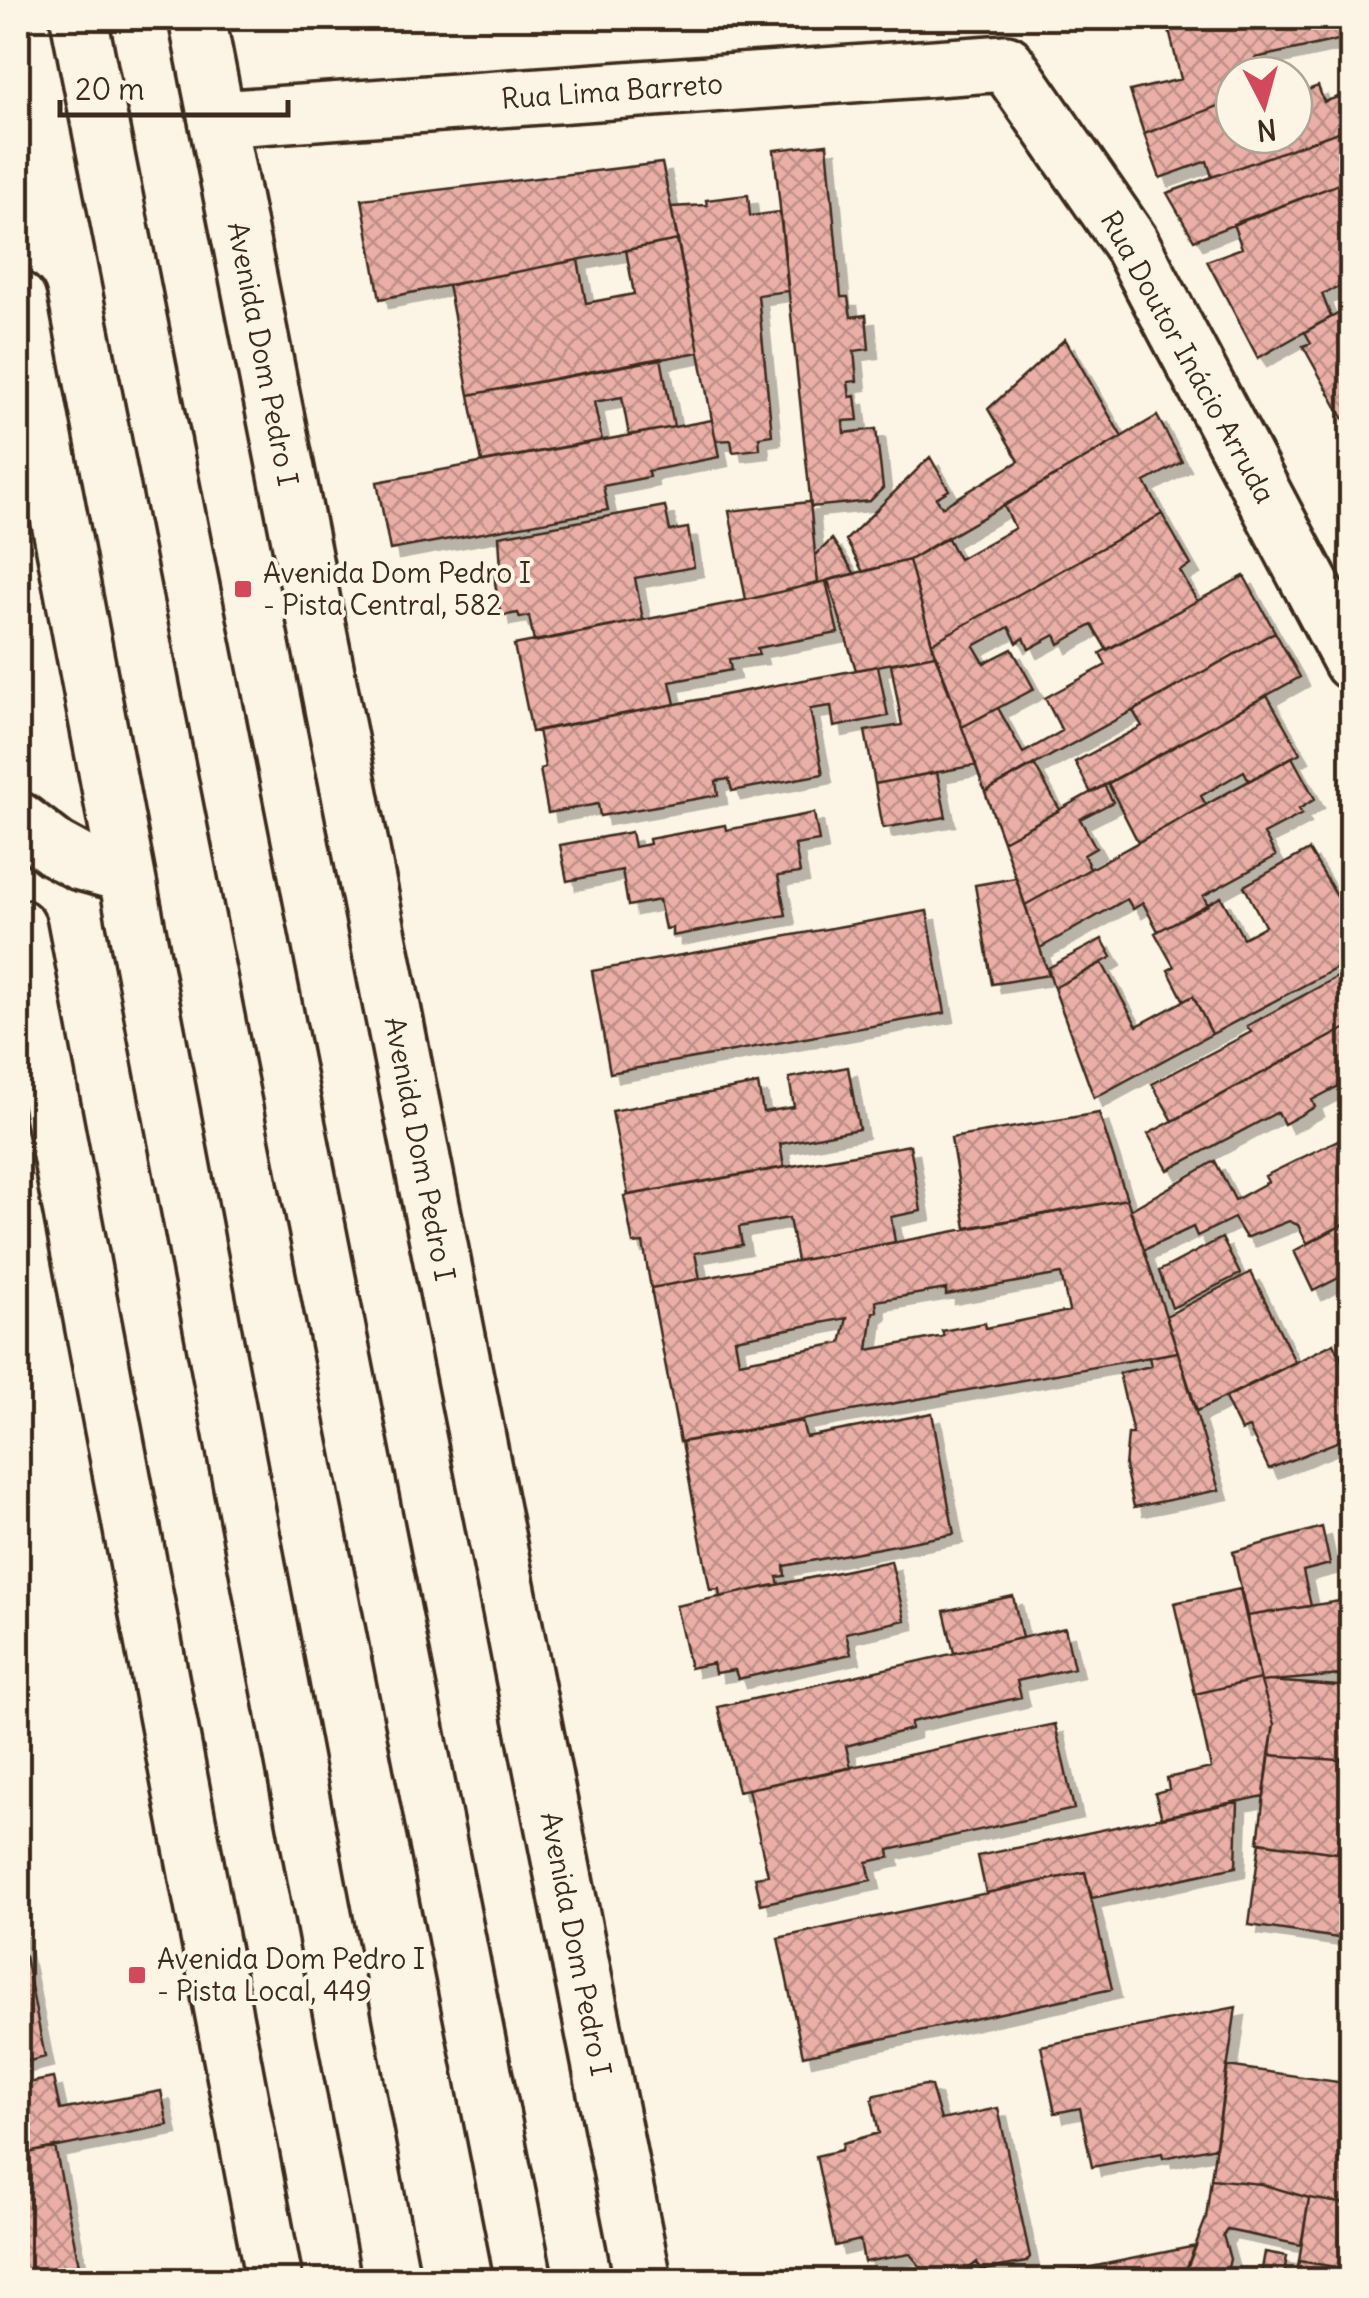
<svg xmlns="http://www.w3.org/2000/svg" width="1369" height="2298" font-family="Delius,sans-serif">
<style>
.building{fill:url(#building-cross-hatch);stroke:#3b2a1e;stroke-width:2.5;fill-rule:evenodd;filter:url(#shadow)}
.lines{fill:none;stroke-linecap:round;stroke-linejoin:round}
.minor-casing{stroke:#3b2a1e;stroke-width:62}
.primary-casing{stroke:#3b2a1e;stroke-width:62}
.minor{stroke:#fcf5e5;stroke-width:55}
.primary{stroke:#fcf5e5;stroke-width:55}
.poi-dot{fill:#d1495b;stroke:#fcf5e5;stroke-width:4}
.labels{text-anchor:middle;stroke-width:8;stroke-linejoin:round;paint-order:stroke}
.street-label{font-size:28px;fill:#3b2a1e;stroke:#fcf5e5}
.poi-label{font-size:28px;fill:#3b2a1e;stroke:#fcf5e5;text-anchor:start}
</style>
<defs>
<pattern id="building-cross-hatch" width="8" height="8" patternUnits="userSpaceOnUse" patternTransform="scale(2.5)"><rect width="8" height="8" fill="#eaafa7"/><path d="M0 0l8 8M0 8l8-8" fill="none" stroke="#bf8f87"/></pattern>
<filter id="shadow"><feDropShadow dx="9" dy="9" stdDeviation="0" flood-color="#0004"/></filter>
</defs>
<rect width="100%" height="100%" fill="#fcf5e5"/>
<filter id="ink" filterUnits="userSpaceOnUse"><feTurbulence type="fractalNoise" baseFrequency=".01" numOctaves="2"/><feDisplacementMap in="SourceGraphic" scale="20" xChannelSelector="R" yChannelSelector="G"/><feConvolveMatrix kernelMatrix="1 2 1 2 8 2 1 2 1" color-interpolation-filters="sRGB"/></filter>
<g filter="url(#ink)">
<path class="building" d="M1166,18H1352V37L1255,58L1261,75H1234V100L1144,134L1130,91L1181,79Z
M1318,86L1324,102L1352,92V127L1212,177L1207,161L1160,178L1144,134L1221,105L1226,120L1234,117V135H1294V95Z
M1352,127V164L1348,165L1352,179L1194,240L1167,193Z
M827,144L841,297H848L851,317L866,315L869,349L854,351L857,381L848,382L850,397L855,396L858,420L843,421L844,433L876,429L883,488L870,501L811,507L774,150Z
M662,163L678,240L380,299L362,199Z
M1352,179V282L1322,294L1331,317L1258,358L1207,261L1242,248L1233,224Z
M748,195L750,216L780,212L788,291L758,295L772,435L759,437L760,449L733,452L731,440L716,441L671,207L707,205L706,200Z
M678,240L699,352L469,395L448,285L578,260L586,303L634,294L626,250Z
M1352,306V434L1303,346L1311,343L1305,332Z
M1065,339L1122,437L909,560L863,572L846,540L930,457L949,490L936,498L942,507L1019,461L988,409Z
M661,358L674,427L629,435L622,397L594,402L602,440L482,462L469,395Z
M1157,416L1182,462L1145,482L1162,514L932,643L909,560L947,537L959,559L1015,528L1004,506Z
M712,420L719,457L648,471L649,477L603,486L608,510L390,550L377,482Z
M810,502L818,583L746,600L729,511Z
M665,506L670,531L688,528L694,567L635,578L643,620L534,642L529,616L520,618L518,613L501,616L493,572L501,570L499,536Z
M1162,514L1191,565L1180,571L1197,601L1107,650L1092,625L1059,644L1055,635L1029,649L1024,638L1017,643L1009,627L974,646L984,663L1012,649L1034,689L962,727L932,643Z
M832,539L855,574L818,583L815,556Z
M909,560L935,655L856,670L828,580Z
M1244,576L1275,632L985,792L962,727L998,708L1023,753L1062,731L1045,698L1106,665L1100,653Z
M826,581L838,633L757,648L759,655L729,659L731,670L670,682L675,704L532,732L514,645L746,600Z
M1275,632L1300,677L1091,793L1075,762L1142,726L1133,711Z
M935,655L976,765L875,784L865,731L902,725L891,664Z
M878,666L888,716L834,727L831,706L810,709L823,774L732,791L729,779L716,781L718,795L600,816L598,804L548,813L540,769L545,767L538,730Z
M1267,695L1300,753L1249,781L1244,771L1201,796L1206,805L1138,842L1108,783Z
M1292,757L1315,799L1299,809L1302,814L1264,834L1276,856L1203,896L1208,905L1158,931L1143,903L1133,909L1127,899L1040,948L1025,905Z
M1034,764L1060,810L1003,841L985,792Z
M937,772L946,817L883,828L875,784Z
M1104,785L1113,802L1080,819L1096,848L1084,855L1090,869L1025,905L1003,841Z
M814,813L819,841L795,845L800,873L778,876L786,915L672,936V928L665,929L659,900L628,906L622,870L567,881L560,845L631,832L634,847L650,844L649,839L725,825L726,830Z
M1309,850L1349,916L1338,923L1352,948V960L1212,1034L1193,996L1184,1001L1168,970L1174,967L1155,933L1221,897L1243,938L1265,926L1244,886Z
M1016,878L1049,975L992,984L975,885Z
M927,911L945,1013L610,1073L592,971Z
M1102,939L1112,957L1054,988L1048,968Z
M1102,963L1137,1026L1193,996L1212,1034L1094,1098L1054,988Z
M1352,969V1025L1173,1121L1152,1084L1251,1032L1247,1026Z
M1352,1025V1079L1312,1100L1315,1107L1284,1124L1278,1112L1168,1170L1148,1134Z
M848,1067L859,1129L780,1144L784,1167L628,1195L612,1111L758,1084L763,1112L794,1107L789,1078Z
M1099,1113L1127,1199L966,1228L951,1138Z
M1352,1133V1220L1307,1243L1298,1225L1289,1221L1246,1238L1234,1218L1197,1236L1193,1227L1144,1250L1130,1210L1215,1161L1235,1200L1268,1182L1265,1176Z
M910,1145L921,1211L891,1217L895,1242L797,1261L789,1218L739,1227L742,1245L695,1253L700,1279L651,1288L643,1243L633,1244L624,1196Z
M1127,1199L1178,1352L680,1442L651,1288ZM1061,1274L1069,1311L986,1328L985,1323L942,1331L944,1336L868,1350L873,1312L877,1311L876,1301L946,1289V1295ZM847,1318L841,1343L739,1362L735,1339Z
M1352,1220V1271L1313,1291L1294,1251Z
M1222,1238L1240,1274L1172,1308L1159,1271Z
M1251,1272L1295,1362L1197,1411L1166,1316Z
M1334,1343L1350,1377L1347,1378L1352,1388V1436L1269,1469L1249,1428L1241,1431L1225,1398Z
M1178,1352L1219,1490L1134,1507L1125,1467L1128,1434H1133L1119,1373L1151,1366L1149,1357Z
M932,1413L954,1534L784,1566L785,1576L777,1577L779,1584L720,1597L719,1589L710,1590L682,1442L802,1421L806,1437Z
M1322,1527L1330,1564L1303,1571L1311,1606L1247,1616L1233,1552Z
M891,1561L905,1620L846,1633L851,1654L738,1679L735,1670L715,1673L713,1663L690,1668L676,1606Z
M1240,1589L1260,1679L1195,1694L1174,1603Z
M1013,1596L1022,1638L954,1653L944,1611Z
M1352,1599V1674L1261,1682L1247,1616Z
M1065,1628L1074,1668L1017,1681L1021,1697L911,1722V1729L846,1746L851,1768L738,1791L718,1707Z
M1260,1679L1274,1724L1264,1796L1162,1818L1155,1793L1169,1789L1167,1778L1211,1768L1195,1694Z
M1268,1681L1352,1687L1351,1761L1269,1755L1274,1724L1261,1682Z
M1055,1724L1074,1809L889,1850L890,1857L867,1862L871,1880L761,1904L755,1877L768,1875L748,1789Z
M1269,1755L1352,1761V1804H1344L1337,1853L1258,1842Z
M1238,1801L1236,1867L1092,1898L1085,1872L986,1893L978,1856Z
M1260,1842L1352,1855V1940L1249,1925Z
M1085,1872L1112,1989L803,2056L778,1938Z
M18,1928L24,1956L18,1958Z
M25,1956L45,2057L18,2064V1958Z
M1236,2007L1216,2147L1163,2158L1162,2153L1092,2167L1080,2108L1055,2113L1041,2046Z
M1227,2066L1352,2084V2205L1309,2198L1261,2184L1211,2179Z
M53,2078L60,2110L161,2091L168,2125L18,2155V2085Z
M925,2085L931,2086L941,2120L998,2108L1030,2257L1026,2262L985,2270H980L977,2262L957,2278L940,2279L925,2272L910,2254L864,2262L860,2240L835,2246L816,2156L842,2150L843,2143L879,2133L872,2100L875,2095Z
M55,2147L79,2265L18,2278V2155Z
M1211,2179L1261,2184L1309,2198L1301,2245L1227,2230L1223,2235L1230,2259L1225,2280H1182L1206,2218Z
M1309,2198L1352,2205V2270L1299,2261Z
M1196,2246L1182,2280H1026Z
M1265,2252L1287,2256L1283,2280H1260Z
M1299,2261L1343,2268L1341,2280H1296Z"/>
<g class="lines">
<defs>
<path id="minor" d="M1006,63L1130,242L1352,662
M217,119L1006,63"/>
<path id="primary" d="M79,18L524,2280
M197,18L643,2280
M18,300L392,2280
M18,820L56,849L80,862L125,874
M18,927L274,2280"/>
</defs>
<use href="#minor" class="minor-casing"/>
<use href="#primary" class="primary-casing"/>
<use href="#minor" class="minor"/>
<use href="#primary" class="primary"/>
</g>
</g>
<g class="poi-dot">
<rect x="233" y="579" width="20" height="20" rx="5"/>
<rect x="127" y="1965" width="20" height="20" rx="5"/>
</g>
<g class="labels">
<g class="street-label">
<text transform="translate(612 91) rotate(-4)" y="10">Rua Lima Barreto</text>
<text transform="translate(263 354) rotate(79)" y="10">Avenida Dom Pedro I</text>
<text transform="translate(1188 357) rotate(61)" y="10">Rua Doutor Inácio Arruda</text>
<text transform="translate(420 1149) rotate(79)" y="10">Avenida Dom Pedro I</text>
<text transform="translate(576 1944) rotate(79)" y="10">Avenida Dom Pedro I</text>
</g>
<g class="poi-label">
<text x="263" y="583">Avenida Dom Pedro I<tspan x="263" dy="32">- Pista Central, 582</tspan></text>
<text x="157" y="1969">Avenida Dom Pedro I<tspan x="157" dy="32">- Pista Local, 449</tspan></text>
</g>
</g>
<rect width="1369" height="2298" fill="none" stroke="#fcf5e5" stroke-width="60"/>
<rect x="30" y="30" width="1309" height="2238" fill="none" stroke="#3b2a1e" stroke-width="4" filter="url(#ink)"/>
<g transform="translate(1264 105) rotate(174)"><circle r="48" fill="#fcf5e5" stroke="#afa495" stroke-width="2.5"/>
<path d="M0-8L18 38L0 25L-18 38Z" fill="#d1495b"/>
<text y="-15" font-size="28" font-weight="bold" text-anchor="middle" fill="#3b2a1e">N</text>
</g>
<path d="M60 100v15h228v-15" fill="none" stroke="#3b2a1e" stroke-width="5"/>
<text x="75" y="100" font-size="30" fill="#3b2a1e" stroke="#fcf5e5" stroke-width="8" paint-order="stroke">20 m</text>
</svg>
